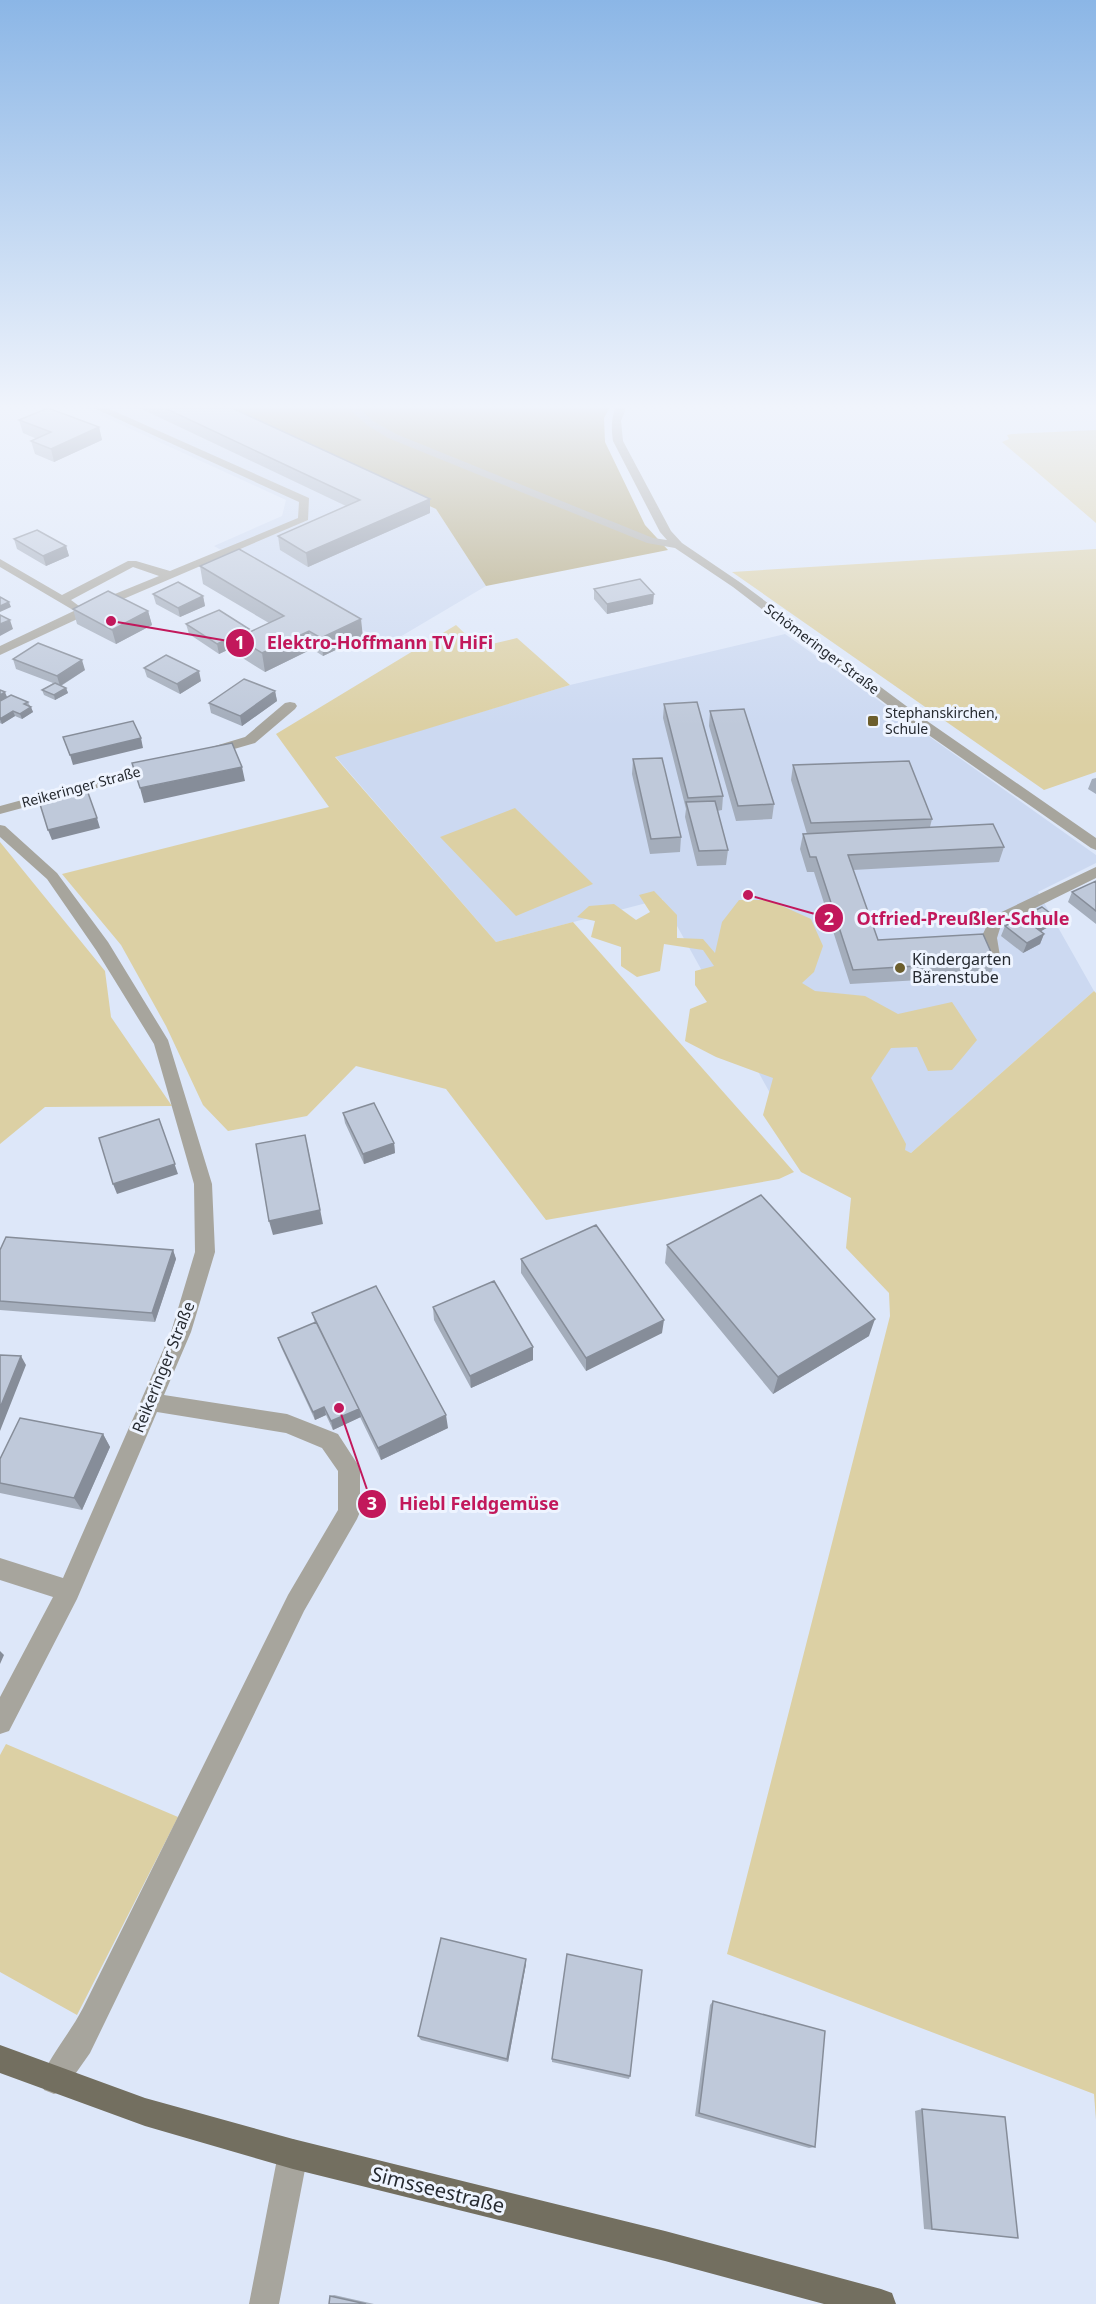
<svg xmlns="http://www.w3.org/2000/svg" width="1096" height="2304" font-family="'Noto Sans',sans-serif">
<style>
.built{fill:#ccd9f1}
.green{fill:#dcd0a4}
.forest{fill:#b0a374}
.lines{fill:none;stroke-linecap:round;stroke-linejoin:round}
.minor{fill:#a7a59d;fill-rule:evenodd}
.major{fill:#736f60;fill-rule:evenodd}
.wall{fill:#a4adbb}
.shaded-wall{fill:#868d99}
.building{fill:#bfc9da;stroke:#868d99;stroke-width:1.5}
.poi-dot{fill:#6c5e2c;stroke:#eef4ff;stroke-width:2}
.labels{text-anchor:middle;stroke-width:6;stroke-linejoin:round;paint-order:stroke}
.far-street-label{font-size:14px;fill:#262a30;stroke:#eef4ff}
.far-poi-label{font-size:14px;fill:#262a30;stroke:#eef4ff;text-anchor:start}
.poi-label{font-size:16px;fill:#262a30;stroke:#eef4ff;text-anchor:start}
.street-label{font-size:16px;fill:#262a30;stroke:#eef4ff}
.near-street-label{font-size:20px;fill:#262a30;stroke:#eef4ff}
.leader{fill:none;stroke:#c2185b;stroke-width:2}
.callout-dot{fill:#c2185b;stroke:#eef4ff;stroke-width:2}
.mark-label{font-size:18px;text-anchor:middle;font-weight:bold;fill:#fff}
.callout-label{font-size:18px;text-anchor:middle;font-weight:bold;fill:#c2185b;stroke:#eef4ff;stroke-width:6;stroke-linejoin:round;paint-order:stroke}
</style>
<rect width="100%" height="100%" fill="#dde7f9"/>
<path class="built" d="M74,403H205L436,509L486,586L388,644L214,546L282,516L286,500Z
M785,634L1096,855V863L1038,892L1094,991L911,1153L770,1093L662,899L496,942L335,756L570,685Z"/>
<path class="green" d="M1096,430V523L1002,442L1009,439L1007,435L1012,434Z
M1096,549V772L1044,790L732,572Z
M456,625L479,647L517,638L570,685L335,757L496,942L573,922L794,1172L779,1179L546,1220L446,1089L356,1066L307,1116L228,1131L203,1105L166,1026L121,945L62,874L329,807L276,734Z
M515,808L593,884L516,916L440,837Z
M0,842L105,971L111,1017L172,1106L45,1107L0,1144Z
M654,891L677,915V938L703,939L715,953L722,922L739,900H769L811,919L823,946L814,972L802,983L815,991L865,996L898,1014L952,1002L977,1040L952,1070L928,1071L917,1047L891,1048L871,1078L906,1144L905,1150L911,1153L1094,991L1096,993V2120L1094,2094L727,1954L890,1316L889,1293L846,1248L851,1198L801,1172L763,1115L773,1078L716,1057L685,1041L690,1009L707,1002L695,985V971L714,966L703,950L664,944L660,971L637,977L621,966V947L591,937L595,921L577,917L589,906L614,904L636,920L650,912L639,895Z
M6,1744L178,1817L77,2015L0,1972V1755Z"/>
<path class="forest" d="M205,403H612L604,418L605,442L645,525L668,550L486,586L436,509Z"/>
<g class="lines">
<path class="minor" d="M83,403H96L309,498L308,520L86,615L0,655V646L78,609L159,576L133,567L71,600L79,606L73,610L0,567V559L62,595L128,561H136L170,571L298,518L299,502Z
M343,403H354L373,421L396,434L653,538L667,540L660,532L613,441C611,427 611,416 618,403H628L621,421L623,441L671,531L682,543L741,583L917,714L1096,838V850L1091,848L907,720L733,587L675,548L647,543L388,438L367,425Z
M290,702L295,703L297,706L295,709L255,743L210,756L203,752L205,749L245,737L285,703Z
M158,763L163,764L165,767L163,770L0,814V806Z
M0,825L5,826L57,873L108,942L168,1040L212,1184L215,1252L191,1332L164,1395L287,1414L338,1434L360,1468V1512L357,1519L304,1611L90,2053L64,2090L54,2094L44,2090L40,2080C50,2056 70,2033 83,2008L288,1595L338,1510V1471L322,1448L286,1433L157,1412L77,1599L9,1731L0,1734V1697L53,1597L0,1580V1558L63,1578L171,1332L195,1252L194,1184L154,1044L96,950L47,879L0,837Z
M1096,867V878L1001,925L997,938L1000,956L998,960H986L981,938L991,917Z
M293,2139L303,2144L308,2154L279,2304H249L278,2154L283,2144Z"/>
<path class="major" d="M0,2045L145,2098L293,2139L665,2231L881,2289L892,2293L896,2304H824L665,2261L293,2169L145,2126L0,2073Z"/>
</g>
<path class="wall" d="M129,403H221L430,513L308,567L280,550L278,536L346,506Z
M19,420L99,427L102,440L54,462L35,454L31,441L37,439L23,433Z
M14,539L66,546L69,556L46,566L17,549Z
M200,566L363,637L323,656L312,649L265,672L241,657L238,645L219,654L189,634L186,624L249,629L250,632L269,623L203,584Z
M594,589L653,604L607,614L594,599Z
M153,594L203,596L205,606L180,617L156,604Z
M73,609L148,611L152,625L116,644L77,624Z
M13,659L85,670L61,686L66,688L68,693L55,700L44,695L42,690L53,683L16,669Z
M144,668L201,681L180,694L147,677Z
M0,690L7,697L28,702L33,712L22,719L15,716L2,724L0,723Z
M275,691L277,701L242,726L211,713L209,703Z
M664,704L723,796L722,810L717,811L728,850L726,865L697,866L685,817L686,809L663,718Z
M710,711L774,804L772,819L736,821L709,726Z
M633,759L681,837L680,852L650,854L632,774Z
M793,765L932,819L930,827L1004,847L999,862L853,870L878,940L995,961L990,976L850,984L814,872H807L800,849L803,834H807L791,780Z
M1096,778V794L1088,789L1092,779Z
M1096,881V924L1068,902L1072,892Z
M1054,916L1050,926L1041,931L1044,934L1040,944L1023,953L1001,936L1005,926Z
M343,1113L394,1143L395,1153L364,1164L345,1123Z
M667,1245L869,1336L773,1394L665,1263Z
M0,1250H173L176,1259L155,1322L0,1310Z
M521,1259L662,1333L586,1371L521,1273Z
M433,1307L533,1347V1360L471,1388L434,1320Z
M312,1313L448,1428L381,1460L360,1417L333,1430L326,1415L315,1420L281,1347L278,1338L315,1323Z
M103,1434L110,1447L82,1510L0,1493V1459Z
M526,1964L508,2062L421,2040L418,2036Z
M713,2001L815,2147L809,2148L695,2116L710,2005Z
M552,2059L630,2076L629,2079L552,2062Z
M922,2109L1018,2238L924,2229L915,2111Z
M334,2295L374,2304H329L330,2296Z"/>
<path class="shaded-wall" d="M99,427L102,440L54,462L51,449Z
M430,499V513L308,567L306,553Z
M66,546L69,556L46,566L43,556Z
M654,594L653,604L607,614V604Z
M203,596L205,606L180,617L178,608Z
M9,602L11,607L0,612V606Z
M148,611L152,625L116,644L112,630Z
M361,619L363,637L323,656L321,638Z
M10,620L13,629L0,636V624Z
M249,629L251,639L237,638L238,645L219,654L217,644Z
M309,631L312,649L265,672L262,653Z
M82,660L85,670L60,686L57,676Z
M199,671L201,681L180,694L177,684Z
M66,688L68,693L55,700L54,695Z
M275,691L277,701L242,726L240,716Z
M5,692L9,702L0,708V695Z
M31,707L33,712L22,719L20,714Z
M13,711L15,716L2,724L0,719Z
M141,738L143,748L73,765L70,755Z
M242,767L245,781L144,803L140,788Z
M97,818L100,828L52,840L48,830Z
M1054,916L1050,926L1031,937L1035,927Z
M1044,934L1040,944L1023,953L1027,943Z
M159,1119L178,1174L117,1194L113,1184Z
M394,1143L395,1153L364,1164L363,1154Z
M308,1149L323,1224L273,1235L269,1221Z
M173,1250L176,1259L155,1322L152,1313Z
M875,1319L869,1336L773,1394L778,1377Z
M664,1320L662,1333L586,1371V1358Z
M533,1347V1360L471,1388L470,1376Z
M21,1356L26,1365L0,1431V1408Z
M324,1407L326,1415L315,1420L313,1412Z
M359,1409L361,1417L333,1430L331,1421Z
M446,1415L448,1428L381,1460L378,1448Z
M103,1434L110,1447L82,1510L74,1498Z
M0,1651L4,1655L0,1664Z
M526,1959V1964L508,2062L507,2059Z"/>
<path class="building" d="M154,403H221L430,499L306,553L278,536L360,500Z
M48,408L99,427L51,449L31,441L51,432L19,420Z
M37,530L66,546L43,556L14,539Z
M239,549L361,619L321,638L309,631L262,653L237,638L284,616L200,566Z
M640,579L654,594L607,604L594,589Z
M178,582L203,596L178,608L153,594Z
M108,591L148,611L112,630L73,609Z
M0,597L9,602L0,606Z
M219,610L249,629L217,644L186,624Z
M0,615L10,620L0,624Z
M38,643L82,660L57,676L13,659Z
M166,655L199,671L177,684L144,668Z
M244,679L275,691L240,716L209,703Z
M55,683L66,688L54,695L42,690Z
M0,690L5,692L0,695Z
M11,695L28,702L24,704L31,707L20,714L13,711L0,719V701Z
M697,702L723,796L688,798L664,704Z
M744,709L774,804L738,806L710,711Z
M133,721L141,738L70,755L63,737Z
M232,743L242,767L140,788L132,763Z
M662,758L681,837L651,839L633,759Z
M909,761L932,819L811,823L793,765Z
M87,790L97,818L48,830L39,801Z
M715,801L728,850L699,851L686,802Z
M993,824L1004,847L848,855L878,940L983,934L995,961L853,970L816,857H810L803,834Z
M1096,881V911L1072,892Z
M1042,907L1054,916L1035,927L1044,934L1027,943L1005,926Z
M374,1103L394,1143L363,1154L343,1113Z
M159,1119L175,1164L113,1184L99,1138Z
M305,1135L320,1210L269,1221L256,1144Z
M761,1195L875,1319L778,1377L667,1245Z
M596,1225L664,1320L586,1358L521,1259Z
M6,1237L173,1250L152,1313L0,1301V1250Z
M494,1281L533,1347L470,1376L433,1307Z
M376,1286L446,1415L378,1448L312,1313Z
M316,1322L359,1409L331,1421L324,1407L313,1412L278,1338Z
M0,1355L21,1356L0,1408Z
M20,1418L103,1434L74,1498L0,1483V1459Z
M441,1938L526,1959L507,2059L418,2036Z
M567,1954L642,1970L630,2076L552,2059Z
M713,2001L825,2031L815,2147L699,2113Z
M922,2109L1005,2117L1018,2238L932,2229Z
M330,2296L366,2304H329Z"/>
<linearGradient id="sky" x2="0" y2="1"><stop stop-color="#8bb6e6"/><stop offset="0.56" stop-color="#f0f4fc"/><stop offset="1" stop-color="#f0f4fc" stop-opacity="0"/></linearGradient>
<rect width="1096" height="726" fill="url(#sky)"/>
<g class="poi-dot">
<rect x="867" y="715" width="12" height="12" rx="3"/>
<circle cx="900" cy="968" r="6"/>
</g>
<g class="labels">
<g class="far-street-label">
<text transform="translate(822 649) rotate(37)" y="5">Schömeringer Straße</text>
<text transform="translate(81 787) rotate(-15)" y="5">Reikeringer Straße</text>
</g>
<g class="far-poi-label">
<text x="885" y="718">Stephanskirchen,<tspan x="885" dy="16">Schule</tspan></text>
</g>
<g class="poi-label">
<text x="912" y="965">Kindergarten<tspan x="912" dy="18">Bärenstube</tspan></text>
</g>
<g class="street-label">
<text transform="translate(163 1367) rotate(-68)" y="6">Reikeringer Straße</text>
</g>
<g class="near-street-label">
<text transform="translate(438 2190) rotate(14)" y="7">Simsseestraße</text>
</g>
</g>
<path class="leader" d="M111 621L240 643M748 895L829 918M339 1408L372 1504"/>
<g class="callout-dot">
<circle cx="111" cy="621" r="6"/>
<circle cx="748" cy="895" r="6"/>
<circle cx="339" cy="1408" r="6"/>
<circle cx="240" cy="643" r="15"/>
<circle cx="829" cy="918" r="15"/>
<circle cx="372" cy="1504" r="15"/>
</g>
<g class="mark-label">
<text x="240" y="649">1</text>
<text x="829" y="925">2</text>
<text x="372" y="1510">3</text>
</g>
<g class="callout-label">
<text x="380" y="649">Elektro-Hoffmann TV HiFi</text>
<text x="963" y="925">Otfried-Preußler-Schule</text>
<text x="479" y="1510">Hiebl Feldgemüse</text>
</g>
</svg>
